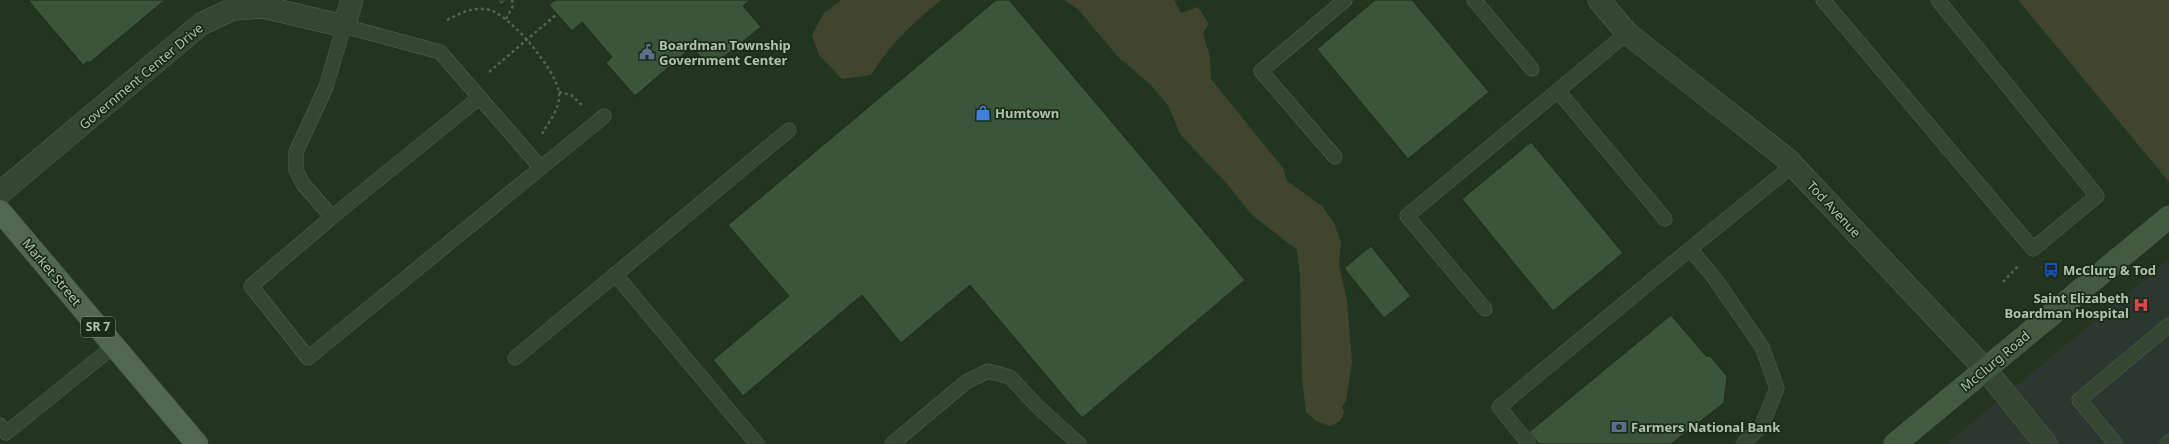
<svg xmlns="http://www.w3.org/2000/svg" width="2169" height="444" font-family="'Noto Sans',sans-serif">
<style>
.medical{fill:#2a3831}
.green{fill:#41452d}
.building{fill:#3b5538;stroke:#1c2d1a}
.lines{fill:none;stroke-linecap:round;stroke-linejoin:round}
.lane-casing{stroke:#526550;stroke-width:15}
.street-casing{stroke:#526550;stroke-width:23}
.secondary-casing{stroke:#526550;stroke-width:23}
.primary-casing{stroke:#3e513c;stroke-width:23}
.path{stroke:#57634b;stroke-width:2.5;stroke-dasharray:3 3;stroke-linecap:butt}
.lane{stroke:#344732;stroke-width:14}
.street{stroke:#344732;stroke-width:22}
.secondary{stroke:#425a40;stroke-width:22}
.primary{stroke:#526750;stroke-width:22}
.labels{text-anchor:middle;stroke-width:3.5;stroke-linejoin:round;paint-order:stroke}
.shield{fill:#1a2b18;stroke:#829680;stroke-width:1}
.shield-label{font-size:12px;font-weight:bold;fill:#aec4ac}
.poi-label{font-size:13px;font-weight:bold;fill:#aec4ac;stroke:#1a2b18;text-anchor:start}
.street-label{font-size:13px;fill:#aec4ac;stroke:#1a2b18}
</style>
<rect width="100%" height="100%" fill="#22361f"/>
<path class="medical" d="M2169,259V444H1946L2057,352Z"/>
<path class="green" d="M841,0H941C912,24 891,43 871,75L842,79L819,55L812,35L824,13Z
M1064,0H1174L1181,13L1198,7L1209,24L1203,33L1210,57L1211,79L1283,168L1287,181L1322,206L1334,223L1341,243L1339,265L1347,300L1352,362L1346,401L1342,407L1344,412L1340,421L1330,426L1316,421L1306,412L1302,377L1300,277L1297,250L1251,214L1228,185L1180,134L1169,107L1151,85L1118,57L1078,9Z
M2018,0H2169V182Z"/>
<path class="building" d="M28,0H165L89,63L88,61L83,65Z
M497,0H507L501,5Z
M555,0H750L743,6L761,27L710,68L692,47L635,96L606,63L612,57L582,22L572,31L549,5Z
M996,0H1009L1245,280L1082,418L970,285L901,343L862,295L743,396L713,360L789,296L728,225Z
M1375,0H1412L1489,92L1408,159L1317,49Z
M1531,142L1623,253L1553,311L1462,199Z
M1371,246L1411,296L1384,318L1344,268Z
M1671,315L1706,356H1710L1727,376L1724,403L1671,444H1539L1529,432Z"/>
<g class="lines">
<defs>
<path id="lane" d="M1474,0L1532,69
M1823,0L2033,249L2097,196L1938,0
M1558,91L1665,219
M1335,157L1261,71L1345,0
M541,168L440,52L344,26L326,87L296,152V170L303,184L332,217L251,286L308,358L597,122L604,116
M332,217L480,97
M615,274L757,444
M1485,309L1407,216L1627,33
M515,358L789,130
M0,425L6,433L114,346
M892,444L966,382L988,371L1010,377L1037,406L1079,444
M1529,444L1499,407L1690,249
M1743,444L1762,425L1777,388L1762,347L1713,276L1690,249L1793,165
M2116,444L2079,400L2169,325
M2167,444L2169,442"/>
<path id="street" d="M1599,0L1627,33L1787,159L1985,369L2046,444
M0,193L201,24L233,9L263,7L344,26L352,0"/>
<path id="secondary" d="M1895,444L2169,217"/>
<path id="primary" d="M0,211L197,444"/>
</defs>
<use href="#lane" class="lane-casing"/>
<use href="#street" class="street-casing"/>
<use href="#secondary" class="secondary-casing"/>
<use href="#primary" class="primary-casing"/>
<path class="path" d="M506,19L513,6L512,0
M447,20C461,13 473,6 490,10C512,17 555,69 559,92C561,108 549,121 542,134
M489,72L557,14
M559,92L571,95L582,105
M2003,282L2018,266"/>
<use href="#lane" class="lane"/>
<use href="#street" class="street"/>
<use href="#secondary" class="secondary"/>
<use href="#primary" class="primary"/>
</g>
<defs>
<symbol id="civic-bare" viewBox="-9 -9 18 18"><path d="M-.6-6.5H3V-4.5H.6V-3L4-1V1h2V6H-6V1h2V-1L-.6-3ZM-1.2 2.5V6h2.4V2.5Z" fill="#5c6f8a" stroke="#1a2b18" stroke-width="2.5" paint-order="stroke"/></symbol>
<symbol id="shop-bare" viewBox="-9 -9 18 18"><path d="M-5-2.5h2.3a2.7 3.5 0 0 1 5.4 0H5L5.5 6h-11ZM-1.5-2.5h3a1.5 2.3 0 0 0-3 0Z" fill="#3f7fe0" stroke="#1a2b18" stroke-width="2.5" paint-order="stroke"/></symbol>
<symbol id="bus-bare" viewBox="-9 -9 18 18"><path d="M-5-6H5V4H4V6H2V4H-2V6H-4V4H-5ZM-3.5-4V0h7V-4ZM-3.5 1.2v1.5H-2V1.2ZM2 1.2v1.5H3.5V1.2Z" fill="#1a4fb4" stroke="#1a2b18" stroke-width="2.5" paint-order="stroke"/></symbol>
<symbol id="hospital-bare" viewBox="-9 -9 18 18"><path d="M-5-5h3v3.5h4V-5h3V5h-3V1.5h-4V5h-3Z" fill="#e0444e" stroke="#1a2b18" stroke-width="2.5" paint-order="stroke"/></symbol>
<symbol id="bank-bare" viewBox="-9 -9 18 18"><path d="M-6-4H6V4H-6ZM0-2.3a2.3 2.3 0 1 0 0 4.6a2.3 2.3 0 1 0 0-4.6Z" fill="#5c6f8a" stroke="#1a2b18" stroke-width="2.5" paint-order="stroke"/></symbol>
</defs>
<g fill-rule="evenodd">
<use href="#civic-bare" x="636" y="41" width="22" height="22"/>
<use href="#shop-bare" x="972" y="102" width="22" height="22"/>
<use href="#bus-bare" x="2040" y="259" width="22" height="22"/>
<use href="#hospital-bare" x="2130" y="294" width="22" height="22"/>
<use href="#bank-bare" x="1608" y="416" width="22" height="22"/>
</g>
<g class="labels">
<rect class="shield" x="81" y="317" width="34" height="20" rx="3"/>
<g class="shield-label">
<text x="98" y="331">SR 7</text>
</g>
<g class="poi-label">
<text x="659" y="50">Boardman Township<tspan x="659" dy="15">Government Center</tspan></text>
<text x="995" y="118">Humtown</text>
<text x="2063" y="275">McClurg &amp; Tod</text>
<text x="2129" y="303" text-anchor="end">Saint Elizabeth<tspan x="2129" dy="15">Boardman Hospital</tspan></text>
<text x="1631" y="432">Farmers National Bank</text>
</g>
<g class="street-label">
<text transform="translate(141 76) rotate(-40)" y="5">Government Center Drive</text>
<text transform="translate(1834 209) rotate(47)" y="5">Tod Avenue</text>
<text transform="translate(52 272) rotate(50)" y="5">Market Street</text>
<text transform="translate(1995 361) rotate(-40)" y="5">McClurg Road</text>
</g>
</g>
</svg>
